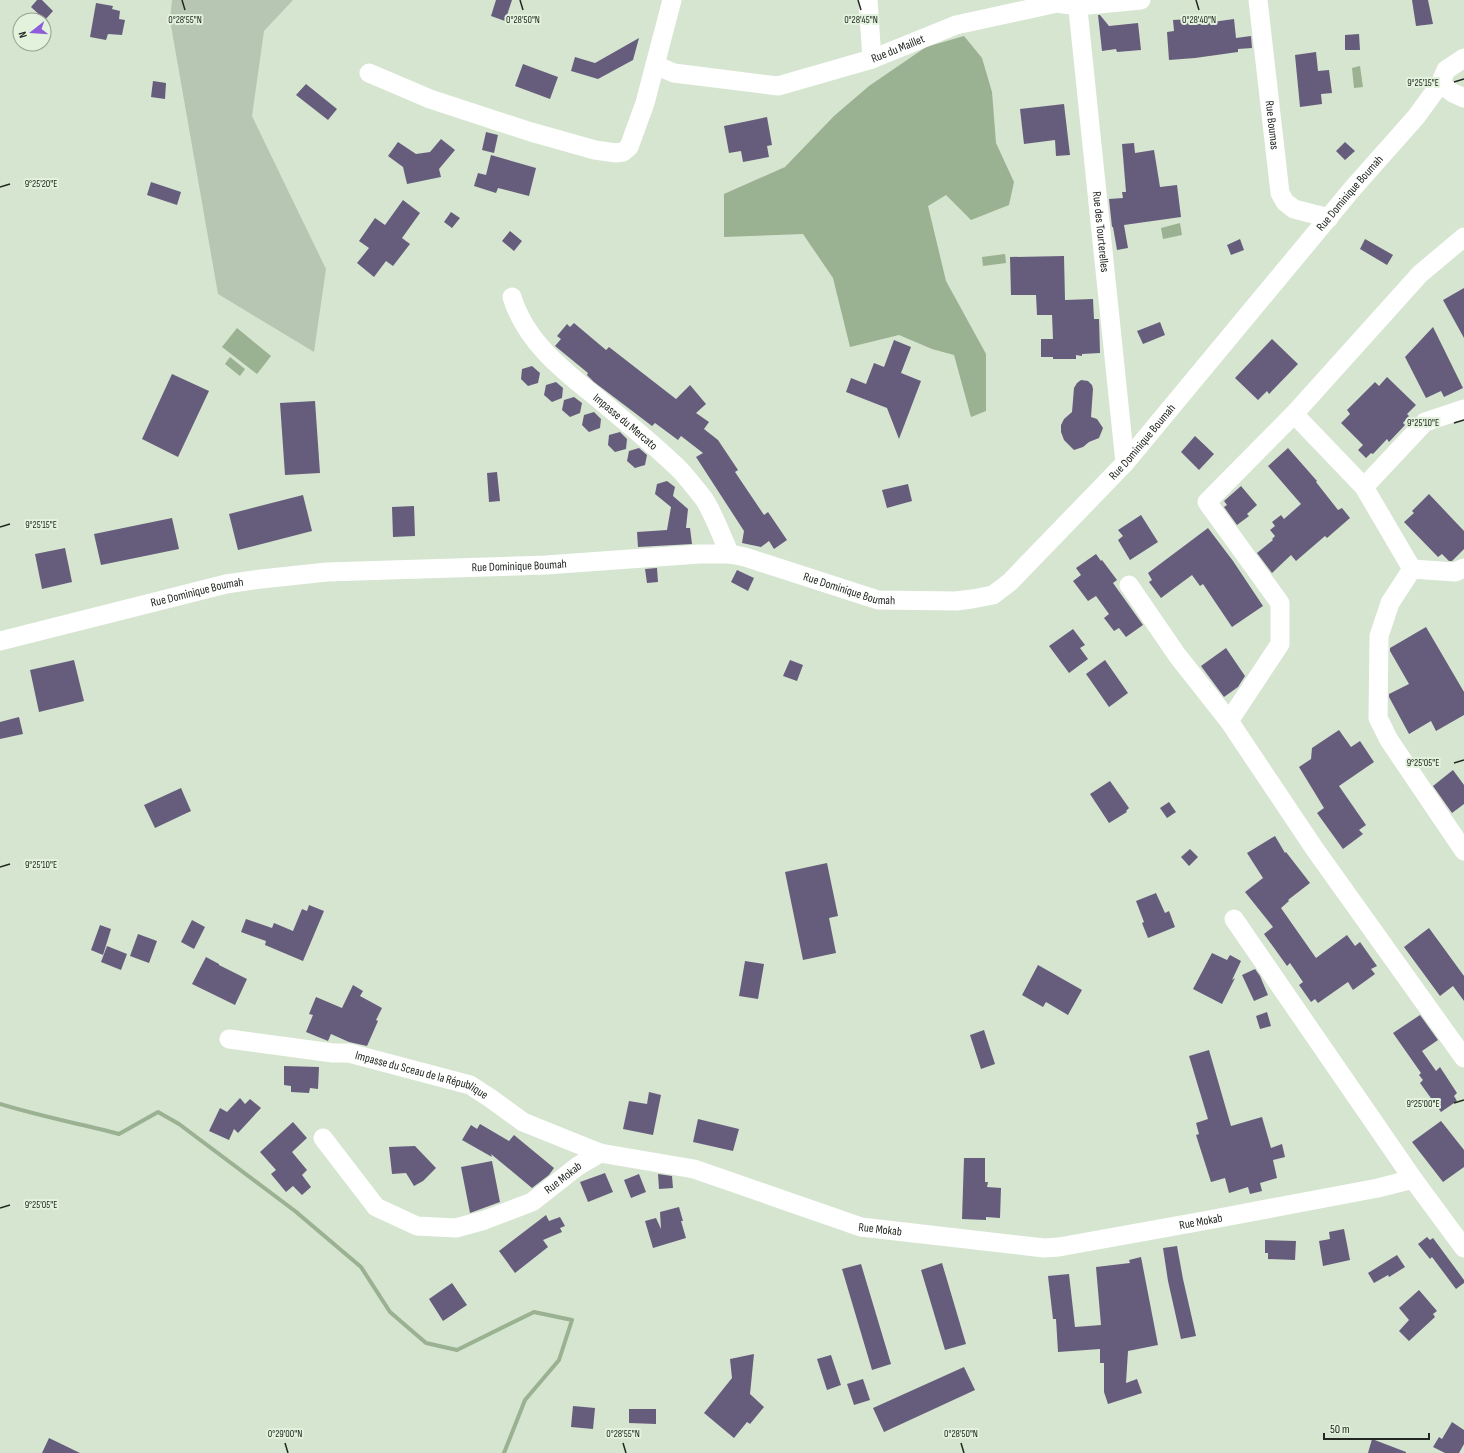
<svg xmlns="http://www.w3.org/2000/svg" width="1464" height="1453" font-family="'Sofia Sans Condensed',sans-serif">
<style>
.green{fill:#b7c6b3}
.water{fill:#9ab192}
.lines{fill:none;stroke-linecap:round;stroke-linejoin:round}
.stream{stroke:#9ab192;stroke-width:4}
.building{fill:#665d7d}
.minor{stroke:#fff;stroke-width:19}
.ticks{fill:none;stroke:#222821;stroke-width:1.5}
.labels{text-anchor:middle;stroke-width:4;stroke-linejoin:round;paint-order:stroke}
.street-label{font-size:12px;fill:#222821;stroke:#e2f2dd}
.ticks-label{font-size:10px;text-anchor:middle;fill:#222821;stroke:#e2f2dd;stroke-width:4;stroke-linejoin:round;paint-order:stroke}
</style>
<rect width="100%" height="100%" fill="#d5e5d0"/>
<path class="green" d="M172,0H293L264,31L252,116L326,269L314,352L218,294L170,20Z"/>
<path class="water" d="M964,36L982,58L992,92L996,143L1014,182L1009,205L971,220L946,195L928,206L946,281L986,354V411L971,417L954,355L932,349L899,335L850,347L833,278L803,234L724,237V194L785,167L834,116L869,86L926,47Z
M1360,66L1363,87L1354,88L1352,68Z
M1180,223L1182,235L1163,239L1161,228Z
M1005,254L1006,263L983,266L982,257Z
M237,328L271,356L257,374L222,347Z
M230,357L245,369L240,376L225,364Z"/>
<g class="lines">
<path class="stream" d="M0,1104C39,1116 80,1124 119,1134L158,1112L179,1124L295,1211L361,1267L390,1312L426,1343L457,1350L534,1312L572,1320L559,1360L525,1400L504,1453"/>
</g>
<path class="building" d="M37,0H42L53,11L45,20L31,7Z
M496,0H512L505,21L491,16Z
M1412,0H1428L1433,24L1416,26Z
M96,3L113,6L112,9L120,11L119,19L125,20L122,35L108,34L106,40L90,37Z
M1098,15H1100L1109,26L1138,23L1141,50L1117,52L1116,49L1102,51Z
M1190,19L1191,25L1234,19L1236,38L1251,36L1252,48L1238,49V52L1195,58L1169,60L1167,32L1174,31L1173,20Z
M1359,34L1360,50H1345V35Z
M639,38L633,60L598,79L571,71L575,57L595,63Z
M1316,52L1318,71L1329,70L1332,93L1321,94L1322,104L1300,107L1295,55Z
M523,64L558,77L550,99L515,86Z
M153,81L166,83L165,99L151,97Z
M306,84L337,109L328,120L296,95Z
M1064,104L1070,155L1056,156L1055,140L1024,144L1020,109Z
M767,117L772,145L767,146L769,157L743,162L741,151L729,153L724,126Z
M486,132L498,135L494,153L482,150Z
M441,139L455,150L439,169L441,177L407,184L403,167L388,156L398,142L416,154L430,152Z
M1345,142L1355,151L1345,160L1336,151Z
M1134,143L1135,153L1154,150L1160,187L1177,185L1181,217L1124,225L1128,248L1117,250L1113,227H1112L1109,199L1123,198L1122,192H1126L1122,144Z
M491,155L536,168L529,196L498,188L496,193L474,186L478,173L486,175Z
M151,182L181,192L177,205L147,195Z
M403,200L420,213L402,238L410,244L393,266L386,261L374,277L357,263L369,248L359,241L375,218L385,225Z
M451,212L460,218L452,228L444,222Z
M510,231L522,241L514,251L502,241Z
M1240,239L1244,250L1231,255L1227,245Z
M1365,239L1393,255L1387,265L1360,249Z
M1064,256L1065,300L1093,299L1094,319H1099L1100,353L1082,354V356L1076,355V359H1053V357H1041V339H1053L1052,315H1037L1036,295H1011L1010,257Z
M1464,288V338L1443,300Z
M1160,322L1165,335L1143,344L1137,331Z
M574,323L606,350L609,347L676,399L690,385L706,404L696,413L709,422L704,429L718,440L738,470L735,472L764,515L768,512L787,540L774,549L769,541L761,547L742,543L744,531L696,457L703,453L681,436L678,440L655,423L652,426L594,382L587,375L588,373L555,346L561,339L557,336L567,324L570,327Z
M1433,327L1463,388L1444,397L1441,391L1426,398L1405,357Z
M1272,339L1298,364L1269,394L1267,391L1258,400L1235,378Z
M894,340L911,347L901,373L921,381L899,439L887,408L846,392L851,378L866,384L874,363L884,367Z
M532,366L540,373L538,383L528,386L521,379L522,369Z
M172,374L209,391L178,457L142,439Z
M1387,377L1416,405L1407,414L1409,416L1403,423L1405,425L1389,442L1387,439L1373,454L1371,453L1366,458L1358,450L1363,445L1341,423L1350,414L1347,410L1375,382L1379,386Z
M1081,380L1088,381L1092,385L1093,389L1091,417L1097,419L1103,428L1099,438L1089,442L1083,447L1074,450L1064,440L1061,432V425L1064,419L1072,412L1074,388L1077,383Z
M556,382L563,388L562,398L552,402L544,395L546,385Z
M574,397L582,403L580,413L570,417L562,410L564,400Z
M315,401L320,473L285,475L280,403Z
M594,412L601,419L600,428L589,432L582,425L584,415Z
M620,432L627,439L626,449L615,452L608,445L609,435Z
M1195,436L1214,454L1199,470L1181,452Z
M639,448L647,455L645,465L635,468L627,461L629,451Z
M1288,448L1317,481L1316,482L1338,510L1342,508L1350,518L1327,538L1325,536L1296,561L1291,555L1272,573L1257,553L1273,540L1272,539L1275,536L1270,530L1275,526L1272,522L1281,515L1284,519L1301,504L1268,466Z
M497,472L500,501L489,502L487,473Z
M667,481L675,487L673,496L688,509L686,528H690L692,544L638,547L637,532L667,530L671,507L655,494L657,484Z
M908,484L912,501L887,508L882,490Z
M1241,486L1257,505L1247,514L1249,516L1237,525L1224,507L1227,505L1224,501Z
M1429,494L1464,531V549L1452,561H1449L1442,554L1438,557L1404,522L1414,513L1412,511Z
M303,495L312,531L238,550L229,514Z
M414,506L415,536L393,537L392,507Z
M1141,515L1158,542L1130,560L1118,540L1123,536L1118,530Z
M172,518L179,549L101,565L94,534Z
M1208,528L1233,561L1263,606L1232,627L1203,584L1200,586L1192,575L1161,598L1149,582L1152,580L1148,573Z
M65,548L72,582L42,589L35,554Z
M1096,554L1101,561L1102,560L1117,580L1113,583L1143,625L1126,637L1119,628L1114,631L1104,618L1109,614L1096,596L1088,601L1073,581L1081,575L1076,568Z
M657,568L658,582L647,583L645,569Z
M737,570L754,578L748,591L731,582Z
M1426,627L1464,692V715L1436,731L1431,721L1409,734L1389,697V694L1409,684L1390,651V648Z
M1073,629L1085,645L1080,648L1088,659L1069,673L1049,646Z
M1226,648L1245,676L1238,687L1224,697L1201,666Z
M74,660L84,701L39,712L30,670Z
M790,660L803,665L797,681L783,676Z
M1105,660L1128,693L1109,707L1086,674Z
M19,717L23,734L0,739V722Z
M1339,730L1351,747L1360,741L1374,762L1339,786L1366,825L1359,830L1363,834L1343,849L1317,813L1324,808L1299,767L1311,759L1312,748Z
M1453,770L1464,785V804L1452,813L1433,786Z
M1110,781L1129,808L1126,811L1127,812L1109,823L1090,794Z
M181,788L191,811L155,828L144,805Z
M1169,802L1176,812L1167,818L1160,808Z
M1275,836L1285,853L1286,852L1310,883L1288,900L1289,901L1281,908L1316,958L1347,935L1355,946L1360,942L1377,966L1371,969L1375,974L1353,990L1348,982L1318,1003L1315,999L1311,1002L1299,985L1303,982L1290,963L1287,966L1264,934L1273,927L1245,892L1263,878L1247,853Z
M1190,849L1198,857L1189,866L1181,857Z
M827,863L838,916L829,918L836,953L803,960L785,872Z
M1156,893L1165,913L1169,911L1175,927L1148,938L1142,923L1144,922L1136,901Z
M309,905L324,911L303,961L265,945L266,941L241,932L246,919L272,928L274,923L293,931L302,909L307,911Z
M192,920L205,927L194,949L181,942Z
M100,925L111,929L103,955L91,950Z
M1429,928L1464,976V1001L1453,986L1440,996L1404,947Z
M138,934L157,941L149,963L130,956Z
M107,946L127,954L121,970L101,962Z
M1212,953L1227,960L1230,955L1241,961L1232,980L1235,978L1222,1004L1193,989Z
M206,957L219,964V965L247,979L235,1005L192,984Z
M745,961L764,964L758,999L739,996Z
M1038,965L1082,990L1068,1015L1046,1002L1043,1007L1022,995Z
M1255,969L1260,976L1268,995L1254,1001L1242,975Z
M353,985L363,991L360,996L382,1008L376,1020L378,1021L367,1046L349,1042L331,1034L328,1041L306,1032L313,1015L309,1014L316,997L342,1008Z
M1267,1012L1271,1026L1260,1029L1256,1016Z
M1420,1015L1438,1040L1422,1051L1436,1071L1440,1067L1457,1093L1454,1096L1457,1101L1441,1112L1420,1083L1423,1080L1419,1075L1421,1073L1393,1033Z
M984,1030L995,1064L981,1069L970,1035Z
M1209,1050L1231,1126L1262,1117L1271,1148L1282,1144L1285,1157L1273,1160L1277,1178L1260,1183L1262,1191L1250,1194L1248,1187L1229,1193L1225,1178L1211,1182L1196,1135L1199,1134L1196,1123L1208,1119L1189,1056Z
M284,1066L319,1067L318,1089L310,1088L309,1093L291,1092V1086L284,1085Z
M649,1092L661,1095L653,1135L623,1129L629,1101L647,1104Z
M240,1098L245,1104L250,1099L261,1108L238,1133L234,1129L229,1140L209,1131L220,1108L227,1112Z
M698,1119L739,1129L733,1151L693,1142Z
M1441,1121L1464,1150V1167L1443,1182L1412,1142Z
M293,1122L307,1138L292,1152L307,1170L302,1175L311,1187L302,1195L293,1186L286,1192L271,1174L276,1170L260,1152Z
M480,1124L509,1141L514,1135L554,1168L549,1175L532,1188L491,1154L492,1157L462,1140L471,1125L477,1129Z
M415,1146L436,1168L423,1181L414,1186L406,1173L392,1174L389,1147Z
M964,1158H985V1182H988L987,1187L1001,1188L1000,1218L986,1217V1220L962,1219Z
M492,1161L500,1202L470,1213L461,1167Z
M605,1173L613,1192L588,1202L580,1182Z
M639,1174L646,1192L631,1198L624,1180Z
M658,1174L672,1176L673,1188L659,1189Z
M679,1207L683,1221H681L686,1238L653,1248L645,1221L656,1218L661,1229L660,1212Z
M546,1215L549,1221L560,1217L565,1226L560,1228L562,1232L543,1240L548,1247L515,1273L499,1251Z
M1344,1229L1350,1260L1323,1266L1319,1241L1330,1239L1329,1232Z
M1427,1237L1430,1240L1433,1238L1464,1280V1283L1456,1289L1432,1257L1430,1259L1418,1244Z
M1265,1240L1296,1241L1295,1260L1268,1259V1253H1265Z
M1177,1246L1183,1279L1196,1336L1181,1339L1168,1281L1163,1248Z
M1397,1255L1405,1267L1389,1277L1388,1275L1374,1283L1368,1273Z
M1141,1257L1158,1345L1128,1351L1126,1383L1137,1379L1142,1393L1108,1404L1104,1392V1363H1100V1349L1058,1352L1056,1319H1053L1048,1276L1069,1274L1075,1327L1101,1325L1096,1267L1130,1263L1129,1260Z
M942,1263L966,1344L945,1350L921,1270Z
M861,1264L891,1364L872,1370L842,1269Z
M452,1283L467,1305L443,1321L429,1299Z
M1419,1290L1437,1311L1433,1314L1435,1317L1409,1341L1399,1331L1409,1320L1399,1308Z
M754,1354L750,1394L764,1407L750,1424L747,1422L734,1438L704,1413L732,1378L730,1359Z
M831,1355L841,1385L827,1390L817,1359Z
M964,1367L975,1390L884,1432L873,1408Z
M863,1379L870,1400L854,1405L847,1384Z
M573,1406L595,1408L593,1429L571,1427Z
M629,1409H656V1424L629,1423Z
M1452,1422L1464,1430V1444L1459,1453H1445L1433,1447L1439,1437L1442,1439Z
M49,1438L80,1453H42Z
M1372,1439L1406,1452V1453H1368Z"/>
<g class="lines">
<g class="minor">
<path d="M868,0L872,59"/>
<path id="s1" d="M1077,0L1125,463"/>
<path id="s2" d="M1258,0L1280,193L1285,202L1294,209L1329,218"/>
<path id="s3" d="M655,65L674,73L778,86L872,59L956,25L1057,3L1078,6L1141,0"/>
<path d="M369,73L430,99L531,132L595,150L616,153L623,152L629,147L645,103L672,0"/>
<path d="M1440,84L1453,93L1464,98"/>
<path id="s4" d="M512,297C526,343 565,372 601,401C628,424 656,446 681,471C689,480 697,490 704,499C714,514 722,538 730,554"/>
<path d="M1294,414L1364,487L1412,569L1390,603L1379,636L1378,718L1389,740L1464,851"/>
<path d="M1364,487L1425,422L1464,409"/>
<path d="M1412,569L1455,572L1464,568"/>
<path d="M1129,585L1177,655L1229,721L1314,848L1464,1058"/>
<path id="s5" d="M0,641L226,584L261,579L327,572L546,565L699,554H730L745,557L878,600L956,601L972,599L993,595L1010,582L1125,463L1353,188L1416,117L1440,84L1446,70L1464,58"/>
<path d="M1229,721L1280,644V603L1207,502L1294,414L1420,274L1464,237"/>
<path d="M1234,919L1413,1179"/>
<path id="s6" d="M229,1039L333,1053H349L470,1085L490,1098L523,1122L600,1153"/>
<path id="s7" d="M323,1138L376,1207L417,1226L456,1228L485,1220L532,1202L578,1166L600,1153L694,1169L861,1227L1044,1248L1059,1247L1214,1219L1378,1188L1413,1179L1464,1248"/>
</g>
</g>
<path class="ticks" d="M182,0L185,10M520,0L523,10M858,0L861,10M1196,0L1199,10M1454,82L1464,79M0,187L10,184M1454,423L1464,420M0,527L10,524M1454,763L1464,760M0,867L10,864M1454,1103L1464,1100M0,1208L10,1205M285,1443L288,1453M623,1443L626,1453M961,1443L964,1453"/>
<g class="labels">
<g class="street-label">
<text dy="4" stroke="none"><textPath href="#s3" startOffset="251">Rue du Maillet</textPath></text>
<text dy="4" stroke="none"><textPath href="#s2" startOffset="126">Rue Boumas</textPath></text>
<text dy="4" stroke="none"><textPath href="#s5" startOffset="1547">Rue Dominique Boumah</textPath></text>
<text dy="4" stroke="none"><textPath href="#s1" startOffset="233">Rue des Tourterelles</textPath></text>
<text dy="4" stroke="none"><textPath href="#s4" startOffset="171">Impasse du Mercato</textPath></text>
<text dy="4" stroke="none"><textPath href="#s5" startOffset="1223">Rue Dominique Boumah</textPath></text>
<text dy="4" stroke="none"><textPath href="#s5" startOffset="527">Rue Dominique Boumah</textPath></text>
<text dy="4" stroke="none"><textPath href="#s5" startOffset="863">Rue Dominique Boumah</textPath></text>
<text dy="4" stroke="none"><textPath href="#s5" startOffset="203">Rue Dominique Boumah</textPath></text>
<text dy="4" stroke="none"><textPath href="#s6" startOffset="197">Impasse du Sceau de la République</textPath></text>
<text dy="4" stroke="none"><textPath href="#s7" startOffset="291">Rue Mokab</textPath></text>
<text dy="4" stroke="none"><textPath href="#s7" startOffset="951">Rue Mokab</textPath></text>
<text dy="4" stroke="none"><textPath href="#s7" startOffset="627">Rue Mokab</textPath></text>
</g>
</g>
<g class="ticks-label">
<text x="185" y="23">0°28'55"N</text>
<text x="523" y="23">0°28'50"N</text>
<text x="861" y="23">0°28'45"N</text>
<text x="1199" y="23">0°28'40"N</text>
<text x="1423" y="86">9°25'15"E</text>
<text x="41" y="187">9°25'20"E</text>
<text x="1423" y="426">9°25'10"E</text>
<text x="41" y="528">9°25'15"E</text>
<text x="1423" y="766">9°25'05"E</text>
<text x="41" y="868">9°25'10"E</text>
<text x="1423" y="1107">9°25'00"E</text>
<text x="41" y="1208">9°25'05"E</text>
<text x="285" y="1437">0°29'00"N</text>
<text x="623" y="1437">0°28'55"N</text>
<text x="961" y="1437">0°28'50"N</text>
</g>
<g transform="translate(32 32) rotate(253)"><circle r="19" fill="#e2f2dd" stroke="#95a192"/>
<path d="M0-3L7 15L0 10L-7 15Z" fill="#8d5ed8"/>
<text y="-6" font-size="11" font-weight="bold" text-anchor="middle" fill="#222821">N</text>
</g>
<path d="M1324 1433v6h105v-6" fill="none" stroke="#222821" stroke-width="2"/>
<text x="1330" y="1433" font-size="12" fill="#222821" stroke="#e2f2dd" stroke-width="3" paint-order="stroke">50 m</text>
</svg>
